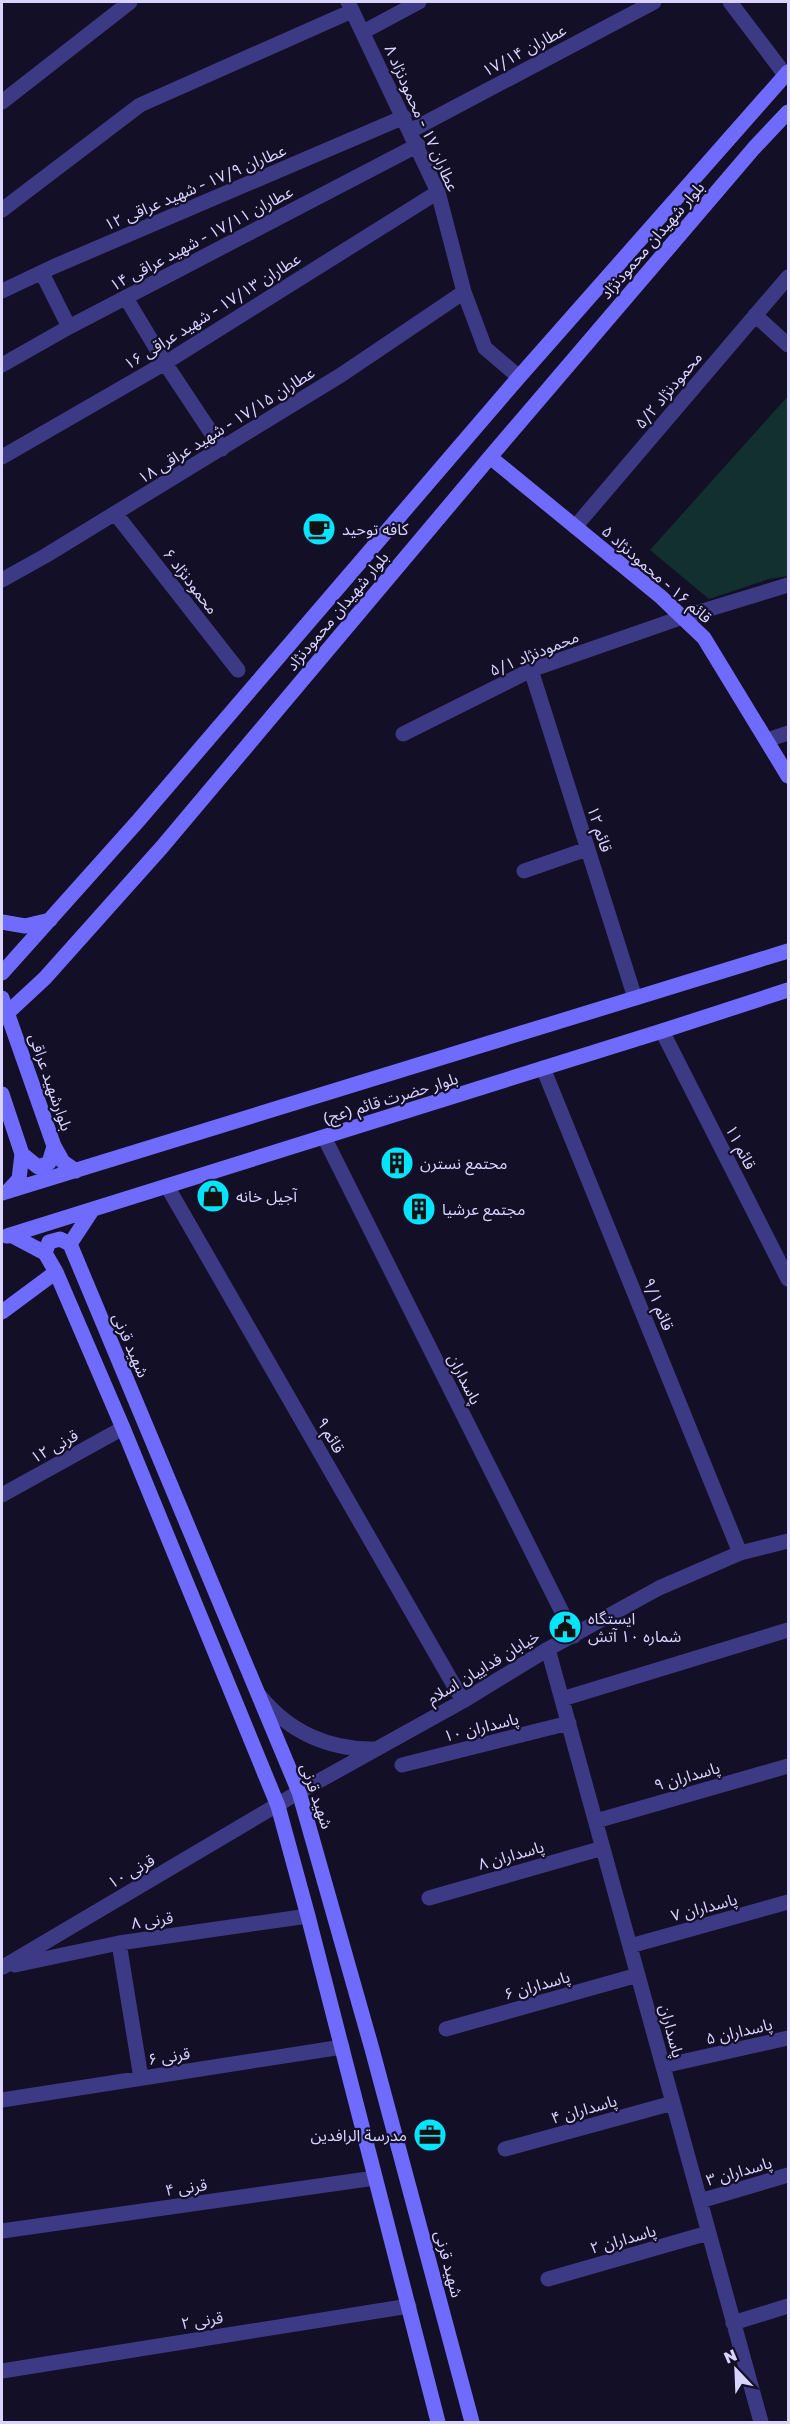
<svg xmlns="http://www.w3.org/2000/svg" width="790" height="2424" font-family="'Golos Text','Noto Sans Arabic',sans-serif">
<style>
.green{fill:#12302f}
.lines{fill:none;stroke-linecap:round;stroke-linejoin:round}
.street{stroke:#3d3a85;stroke-width:15}
.secondary{stroke:#6f6bff;stroke-width:15}
.labels{text-anchor:middle;stroke-width:4.5;stroke-linejoin:round;paint-order:stroke}
.street-label{font-size:16px;fill:#d9d4ff;stroke:#130f26}
.poi-label{font-size:16px;fill:#d9d4ff;stroke:#130f26;text-anchor:start}
</style>
<rect width="100%" height="100%" fill="#130f26"/>
<path class="green" d="M788,396V576L769,579L709,599L650,550Z"/>
<g class="lines">
<path class="street" d="M348,2L438,192L464,292L485,348L519,377
M730,2L786,76
M363,32L419,2
M2,102L130,2
M410,131L654,2
M2,210L140,105L352,11
M42,273L69,327
M2,291L55,266L404,117
M126,298L165,363L222,449
M755,315L788,345
M2,365L69,327L418,145
M2,457L165,363L438,192
M115,513L238,670
M575,527L788,277
M2,580L45,556L341,375L464,292
M531,670L635,998
M403,734L531,670L683,617L788,585
M767,740L788,733
M524,871L587,849
M662,1031L788,1279
M543,1068L740,1553
M324,1137L574,1636
M167,1186L463,1701
M2,1495L123,1428
M548,1649L761,2422
M260,1696C289,1732 329,1750 375,1749
M562,1699L788,1630
M402,1765L569,1723
M596,1821L788,1766
M429,1898L603,1848
M119,1943L141,2078
M630,1946L788,1902
M15,1965L119,1943L308,1916
M3,1967L299,1792L463,1701L548,1649L659,1588L740,1553L788,1541
M446,2029L638,1975
M663,2066L788,2038
M2,2100L342,2047
M505,2149L673,2103
M700,2201L788,2175
M2,2231L375,2178
M548,2279L708,2233
M733,2323L788,2306
M2,2371L409,2306"/>
<path class="secondary" d="M490,457L661,597L704,638L788,776
M2,922L25,926L50,920
M2,973L138,821L519,377L788,72
M2,998L54,1146L63,1162L76,1171
M2,1018L45,978L162,847L490,457L754,148L788,112
M2,1094L22,1154L19,1179L8,1191
M22,1154L38,1167L49,1163L54,1146
M2,1193L788,951
M93,1209L70,1244L299,1792L372,2049L472,2422
M11,1235L45,1253L56,1272L123,1428L278,1806L308,1916L438,2422
M7,1236L662,1031L788,990
M45,1253L49,1242L60,1239L70,1244
M2,1312L56,1272"/>
</g>
<defs>
<symbol id="cafe-disc" viewBox="-11 -11 22 22"><circle r="9.5" fill="#00e5ff" stroke="#130f26"/><path d="M-5.5-4.5H6V0H3Q3 3.5 0 3.5H-2.5Q-5.5 3.5-5.5 0ZM3-3.2v2h1.7v-2ZM-6 4.5H4V6H-6Z" fill="#111"/></symbol>
<symbol id="building-disc" viewBox="-11 -11 22 22"><circle r="9.5" fill="#00e5ff" stroke="#130f26"/><path d="M-4-6H4V6H1V3H-1V6H-4ZM-2.5-4.3h1.7v1.8h-1.7ZM.8-4.3h1.7v1.8H.8ZM-2.5-1h1.7V.8h-1.7ZM.8-1h1.7V.8H.8Z" fill="#111"/></symbol>
<symbol id="shop-disc" viewBox="-11 -11 22 22"><circle r="9.5" fill="#00e5ff" stroke="#130f26"/><path d="M-5-2.5h2.3a2.7 3.5 0 0 1 5.4 0H5L5.5 6h-11ZM-1.5-2.5h3a1.5 2.3 0 0 0-3 0Z" fill="#111"/></symbol>
<symbol id="civic-disc" viewBox="-11 -11 22 22"><circle r="9.5" fill="#00e5ff" stroke="#130f26"/><path d="M-.6-6.5H3V-4.5H.6V-3L4-1V1h2V6H-6V1h2V-1L-.6-3ZM-1.2 2.5V6h2.4V2.5Z" fill="#111"/></symbol>
<symbol id="office-disc" viewBox="-11 -11 22 22"><circle r="9.5" fill="#00e5ff" stroke="#130f26"/><path d="M-6-3h4V-5.5h4V-3h4V5H-6ZM-1-4.5V-3h2v-1.5ZM-6 0V1H6V0Z" fill="#111"/></symbol>
</defs>
<g fill-rule="evenodd">
<use href="#cafe-disc" x="300" y="510" width="38" height="38"/>
<use href="#building-disc" x="378" y="1144" width="38" height="38"/>
<use href="#shop-disc" x="194" y="1177" width="38" height="38"/>
<use href="#building-disc" x="400" y="1190" width="38" height="38"/>
<use href="#civic-disc" x="546" y="1608" width="38" height="38"/>
<use href="#office-disc" x="411" y="2116" width="38" height="38"/>
</g>
<g class="labels">
<g class="street-label">
<text transform="translate(524 50) rotate(-28)" y="6">عطاران ۱۷/۱۴</text>
<text transform="translate(422 118) rotate(66)" y="6">عطاران ۱۷ - محمودنژاد ۸</text>
<text transform="translate(195 187) rotate(-23)" y="6">عطاران ۱۷/۹ - شهید عراقی ۱۲</text>
<text transform="translate(201 238) rotate(-28)" y="6">عطاران ۱۷/۱۱ - شهید عراقی ۱۴</text>
<text transform="translate(652 240) rotate(-49)" y="6">بلوار شهیدان محمودنژاد</text>
<text transform="translate(212 311) rotate(-32)" y="6">عطاران ۱۷/۱۳ - شهید عراقی ۱۶</text>
<text transform="translate(668 390) rotate(-50)" y="6">محمودنژاد ۵/۲</text>
<text transform="translate(226 425) rotate(-32)" y="6">عطاران ۱۷/۱۵ - شهید عراقی ۱۸</text>
<text transform="translate(657 574) rotate(41)" y="6">قائم ۱۶ - محمودنژاد ۵</text>
<text transform="translate(191 581) rotate(52)" y="6">محمودنژاد ۶</text>
<text transform="translate(337 611) rotate(-50)" y="6">بلوار شهیدان محمودنژاد</text>
<text transform="translate(534 653) rotate(-22)" y="6">محمودنژاد ۵/۱</text>
<text transform="translate(600 829) rotate(72)" y="6">قائم ۱۲</text>
<text transform="translate(51 1082) rotate(71)" y="6">بلوارشهید عراقی</text>
<text transform="translate(390 1098) rotate(-17)" y="6">بلوار حضرت قائم (عج)</text>
<text transform="translate(741 1147) rotate(63)" y="6">قائم ۱۱</text>
<text transform="translate(659 1304) rotate(68)" y="6">قائم ۹/۱</text>
<text transform="translate(131 1345) rotate(67)" y="6">شهید قرنی</text>
<text transform="translate(465 1379) rotate(63)" y="6">پاسداران</text>
<text transform="translate(331 1435) rotate(60)" y="6">قائم ۹</text>
<text transform="translate(54 1446) rotate(-29)" y="6">قرنی ۱۲</text>
<text transform="translate(483 1667) rotate(-31)" y="6">خیابان فداییان اسلام</text>
<text transform="translate(481 1727) rotate(-14)" y="6">پاسداران ۱۰</text>
<text transform="translate(687 1776) rotate(-16)" y="6">پاسداران ۹</text>
<text transform="translate(317 1796) rotate(71)" y="6">شهید قرنی</text>
<text transform="translate(511 1855) rotate(-16)" y="6">پاسداران ۸</text>
<text transform="translate(131 1871) rotate(-30)" y="6">قرنی ۱۰</text>
<text transform="translate(704 1907) rotate(-15)" y="6">پاسداران ۷</text>
<text transform="translate(152 1920) rotate(-8)" y="6">قرنی ۸</text>
<text transform="translate(537 1985) rotate(-16)" y="6">پاسداران ۶</text>
<text transform="translate(672 2031) rotate(75)" y="6">پاسداران</text>
<text transform="translate(739 2031) rotate(-13)" y="6">پاسداران ۵</text>
<text transform="translate(169 2056) rotate(-9)" y="6">قرنی ۶</text>
<text transform="translate(584 2109) rotate(-16)" y="6">پاسداران ۴</text>
<text transform="translate(739 2171) rotate(-16)" y="6">پاسداران ۳</text>
<text transform="translate(186 2187) rotate(-8)" y="6">قرنی ۴</text>
<text transform="translate(623 2239) rotate(-16)" y="6">پاسداران ۲</text>
<text transform="translate(449 2264) rotate(75)" y="6">شهید قرنی</text>
<text transform="translate(202 2320) rotate(-9)" y="6">قرنی ۲</text>
</g>
<g class="poi-label">
<text x="342" y="535">کافه توحید</text>
<text x="420" y="1169">محتمع نسترن</text>
<text x="236" y="1202">آجیل خانه</text>
<text x="442" y="1215">مجتمع عرشیا</text>
<text x="588" y="1624">ایستگاه<tspan x="588" dy="18">شماره ۱۰ آتش</tspan></text>
<text x="407" y="2141" text-anchor="end">مدرسة الرافدین</text>
</g>
</g>
<rect width="790" height="2424" fill="none" stroke="#d9d4ff" stroke-width="6"/>
<g transform="translate(736 2370) rotate(337)" stroke="#130f26" stroke-width="4.5" paint-order="stroke">
<path d="M0-4.5L10 22L0 15L-10 22Z" fill="#d9d4ff"/>
<text y="-9" font-size="16" font-weight="bold" text-anchor="middle" fill="#d9d4ff">N</text>
</g>
</svg>
